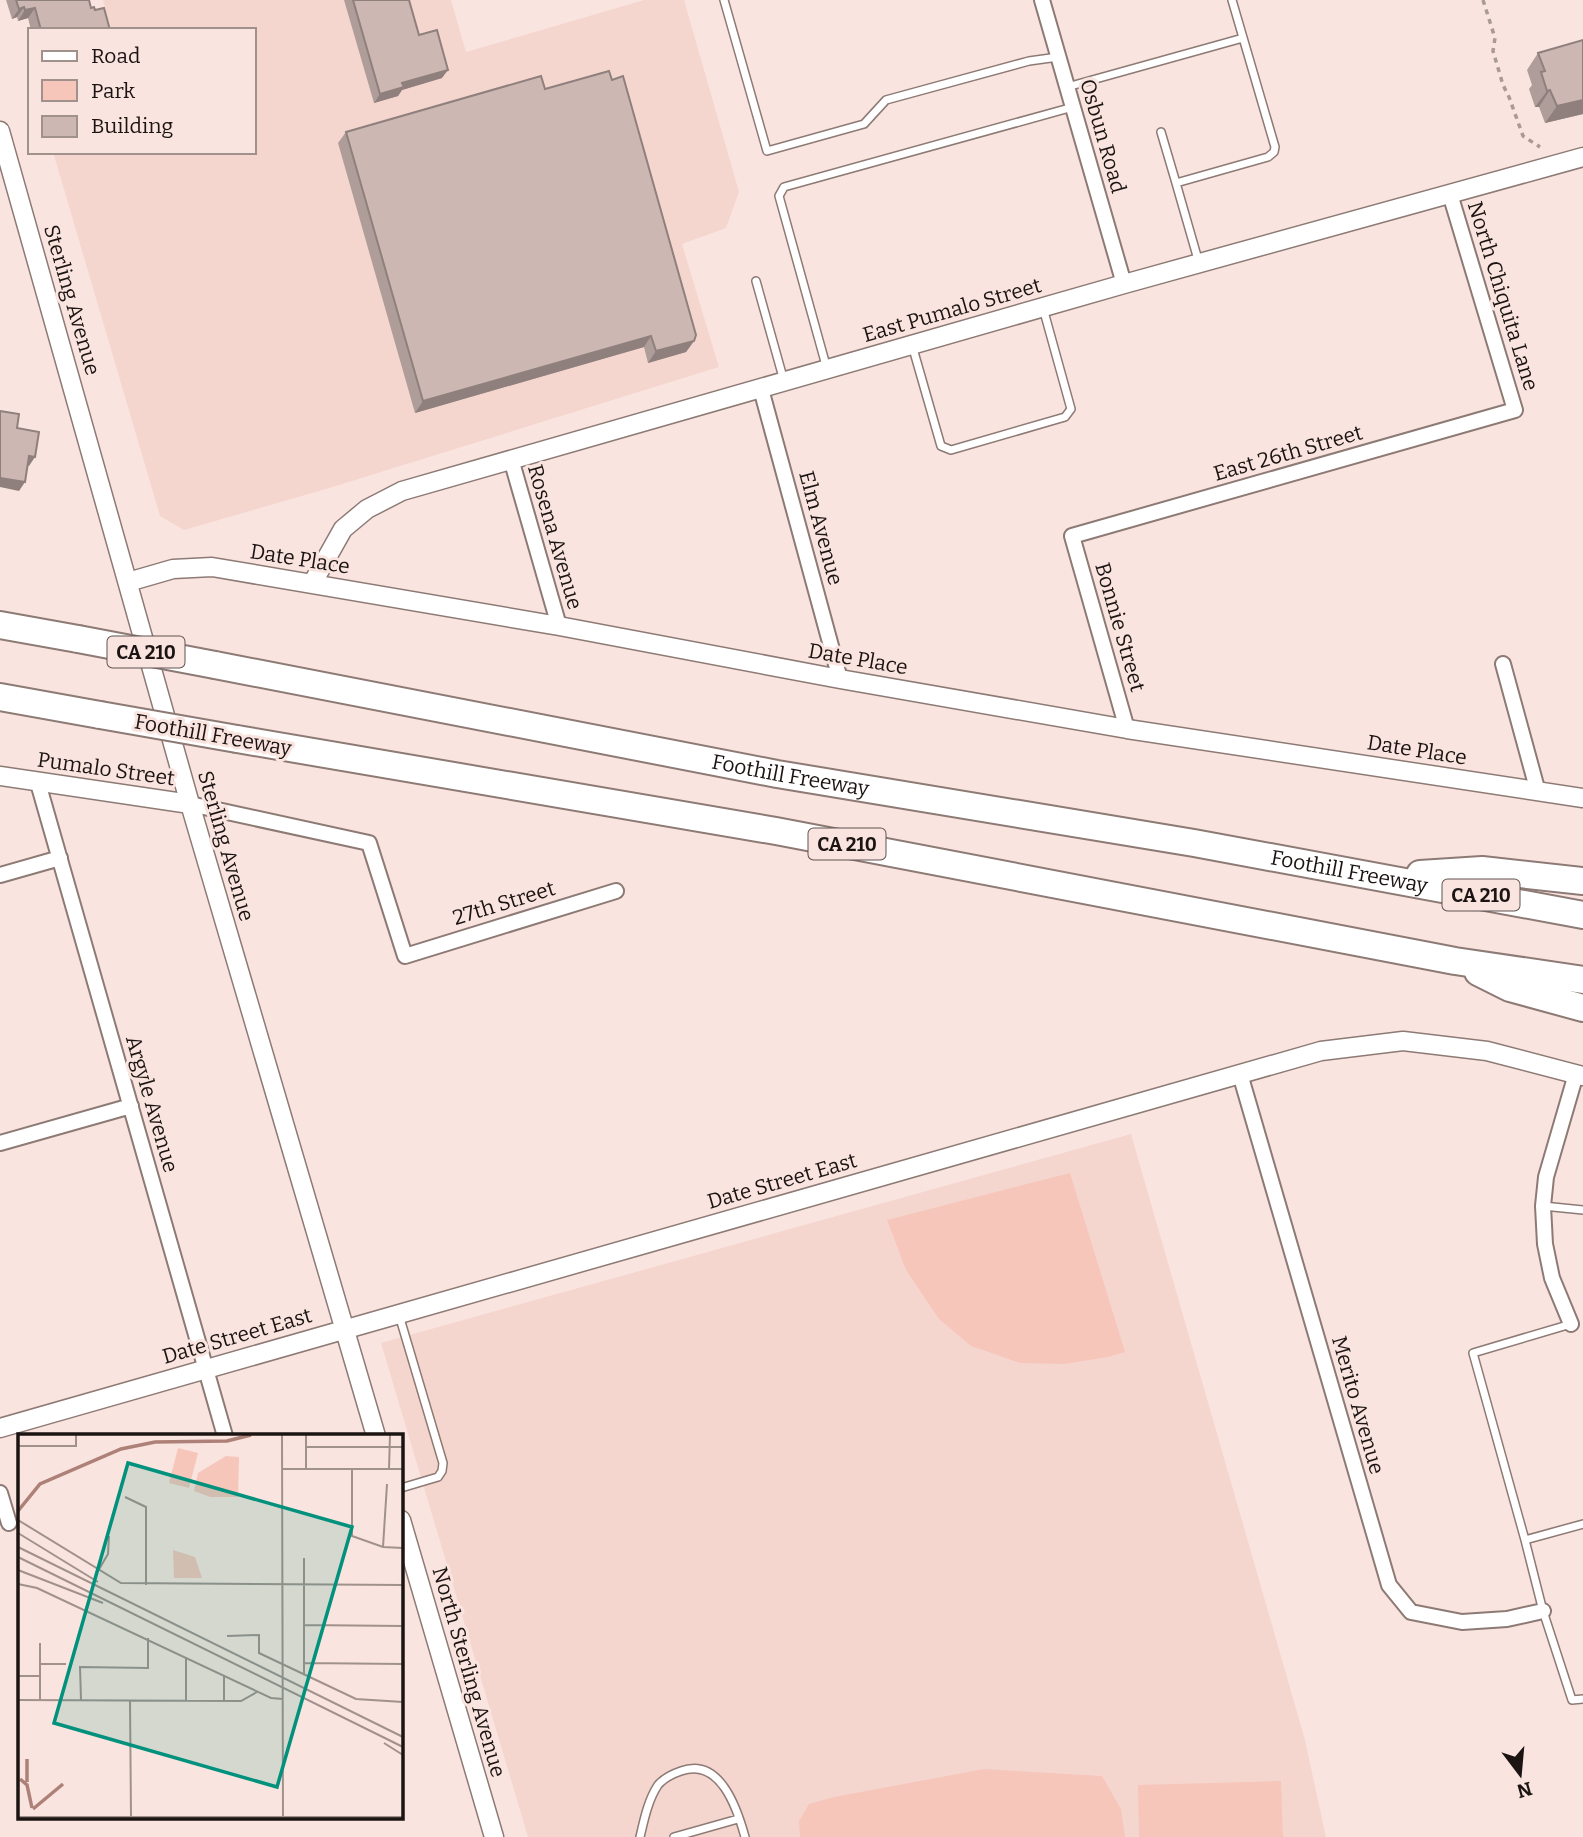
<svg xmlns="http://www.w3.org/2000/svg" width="1583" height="1837" font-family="Bitter,serif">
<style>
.built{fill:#f5d6cf}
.green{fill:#f6c6bb}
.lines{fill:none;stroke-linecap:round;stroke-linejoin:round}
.service-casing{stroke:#8d7a75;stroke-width:10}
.minor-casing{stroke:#8d7a75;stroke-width:18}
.tertiary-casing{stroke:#8d7a75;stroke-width:21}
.motorway-casing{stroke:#8d7a75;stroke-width:30}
.path{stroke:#aa9a96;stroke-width:3.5;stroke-dasharray:5 5;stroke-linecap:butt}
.service{stroke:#fff;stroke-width:7}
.minor{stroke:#fff;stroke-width:14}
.tertiary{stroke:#fff;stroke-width:18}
.motorway{stroke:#fff;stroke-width:26}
.motorway-bridge-casing{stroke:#8d7a75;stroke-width:30;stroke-linecap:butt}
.motorway-bridge{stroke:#fff;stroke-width:26}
.wall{fill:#af9d99}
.shaded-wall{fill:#8f807d}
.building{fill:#ccb7b2;stroke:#8f807d;stroke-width:2}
.labels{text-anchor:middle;stroke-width:6;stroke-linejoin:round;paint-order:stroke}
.shield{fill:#fae4df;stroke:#5e5250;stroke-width:2}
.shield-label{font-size:19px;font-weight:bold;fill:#1b1412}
.street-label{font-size:21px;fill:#1b1412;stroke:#fae4df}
.inset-river{fill:none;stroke:#ad8177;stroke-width:3.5}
.inset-road{fill:none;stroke:#a1918d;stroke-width:2}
.view{fill:#01917c;fill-opacity:0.15;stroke:#01917c;stroke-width:3.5}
.inset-edge{fill:none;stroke:#1b1412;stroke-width:3.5}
</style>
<rect width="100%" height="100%" fill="#fae4df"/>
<path class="built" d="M103,0H451L466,52L644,0H684L739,192L726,228L682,244L719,367L326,489L184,530L160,516L53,152H254V30H111Z
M1131,1134L1305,1740L1326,1837H528L381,1343Z"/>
<path class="green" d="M1070,1173L1125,1352L1108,1357L1064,1364L1020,1363L971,1346L939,1319L906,1270L887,1220Z
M984,1769L1102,1776L1121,1809L1125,1837H800L799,1821L809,1804L834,1797Z
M1281,1781L1283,1837H1139L1138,1785Z"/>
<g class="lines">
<defs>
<path id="service" d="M724,0L767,151L864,124L886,100L1029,61L1058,57
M1067,87L1243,38
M1161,132L1176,183
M1199,263L1176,183L1268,157L1274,152L1275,147L1232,0
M756,281L784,381
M912,345L941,446L951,450L1065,417L1071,409L1043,308
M827,369L779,196L784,187L1073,107
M1543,1206L1583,1210
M399,1315L443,1463L442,1471L438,1477L401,1488
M1571,1324L1473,1353L1525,1540L1583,1524
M1525,1540L1543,1611L1572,1700L1583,1699
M640,1837C644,1820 648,1800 658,1785C664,1778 672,1774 681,1771C720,1757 737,1808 745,1837
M674,1837L738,1819"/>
<path id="minor" d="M1042,0L1124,284
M761,389L840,679
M511,459L559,626
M1503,664L1538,792
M1127,729L1072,536L1515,410L1450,194
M38,783L225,1436
M190,804L369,843L405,956L616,891
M0,875L60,858
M1240,1074L1389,1585L1411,1612L1462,1622L1507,1619L1543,1611
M0,1143L131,1106
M1571,1324L1552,1278L1545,1244L1543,1206L1546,1177L1576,1074
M0,1493L9,1523"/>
<path id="tertiary" d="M0,131L190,804L376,1436
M128,582L173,569L212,567L559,626L840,679L1127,729L1583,798
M312,584L343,529L367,509L402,491L1124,284L1583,157
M0,776L190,804
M0,1428L1321,1051L1403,1041L1487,1051L1583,1076
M401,1520L494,1837"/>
<g id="motorway">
<path d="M0,625L78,639"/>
<path id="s1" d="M215,665L777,774L1194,843L1583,915"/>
<path d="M0,697L100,715"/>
<path d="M237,739L776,831L1455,961L1583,980"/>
<path d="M1420,874L1482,870L1583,881"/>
<path d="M1478,972L1510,988L1583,1008"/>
</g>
</defs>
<use href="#service" class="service-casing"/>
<use href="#minor" class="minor-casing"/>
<use href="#tertiary" class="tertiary-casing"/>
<use href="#motorway" class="motorway-casing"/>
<path class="path" d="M1483,0L1495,38L1493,51L1503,85L1509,97L1523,136L1540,147"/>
<use href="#service" class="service"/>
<use href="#minor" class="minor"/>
<use href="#tertiary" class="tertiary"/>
<use href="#motorway" class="motorway"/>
<defs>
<path id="motorway-bridge" d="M78,639L215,665
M100,715L237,739"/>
</defs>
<use href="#motorway-bridge" class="motorway-bridge-casing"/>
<use href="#motorway-bridge" class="motorway-bridge"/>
</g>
<path class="wall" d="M6,0H89L91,8L95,10L110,30H31L28,18L18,21L17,17L12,19Z
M344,0H409L419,35L442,78L402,90L398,96L374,103Z
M1538,53L1583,114L1545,123L1539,107H1535L1529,89L1532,85L1527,70Z
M545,89L694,341L686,352L648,363L644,347L415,413L338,143L346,132Z"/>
<path class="shaded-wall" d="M24,7L17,17L12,19L19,9Z
M35,8L28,18L18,21L25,10Z
M448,70L442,78L402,90L398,96L374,103L380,94L402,83Z
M1550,90L1539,107H1535L1547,91Z
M1583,100V114L1545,123L1557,106Z
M651,336L644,347L415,413L423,401Z
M694,341L686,352L648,363L656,351Z
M29,456L35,457L29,466L23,465Z
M0,478L25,482L19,491L0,487Z"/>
<path class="building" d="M16,0H89L91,8L94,7L95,10L104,8L110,30H41L35,8L25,10L24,7L19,9Z
M353,0H409L419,35L437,30L448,70L402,83L404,87L380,94Z
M1583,40V100L1557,106L1550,90L1547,91L1541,72L1545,71L1538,53Z
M609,71L612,80L623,76L696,335L694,341L656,351L651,336L423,401L346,132L541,76L545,89Z
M0,411L19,414L17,428L39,432L35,457L29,456L25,482L0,478Z"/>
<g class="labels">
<g class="shield">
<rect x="107.5" y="636.5" width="77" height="31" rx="5"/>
<rect x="808.5" y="828.5" width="77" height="31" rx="5"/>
<rect x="1442.5" y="879.5" width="77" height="31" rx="5"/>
</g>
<g class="shield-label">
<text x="146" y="659">CA 210</text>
<text x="847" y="851">CA 210</text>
<text x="1481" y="902">CA 210</text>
</g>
<g class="street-label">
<text transform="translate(1103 136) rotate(74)" y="7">Osbun Road</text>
<text transform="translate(1503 296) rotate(73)" y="7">North Chiquita Lane</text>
<text transform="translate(72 300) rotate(74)" y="7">Sterling Avenue</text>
<text transform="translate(952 310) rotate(-16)" y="7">East Pumalo Street</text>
<text transform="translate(1288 453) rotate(-16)" y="7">East 26th Street</text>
<text transform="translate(821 528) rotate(75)" y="7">Elm Avenue</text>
<text transform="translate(555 537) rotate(74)" y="7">Rosena Avenue</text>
<text transform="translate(300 559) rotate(9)" y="7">Date Place</text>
<text transform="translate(1120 627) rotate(74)" y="7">Bonnie Street</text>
<text transform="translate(858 659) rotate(10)" y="7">Date Place</text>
<text transform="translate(213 735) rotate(10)" y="7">Foothill Freeway</text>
<text transform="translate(1417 750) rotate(9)" y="7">Date Place</text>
<text transform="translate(106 769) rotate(8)" y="7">Pumalo Street</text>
<text dy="7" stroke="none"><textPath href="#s1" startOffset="586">Foothill Freeway</textPath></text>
<text transform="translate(226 846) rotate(74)" y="7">Sterling Avenue</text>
<text dy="7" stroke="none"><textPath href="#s1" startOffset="1153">Foothill Freeway</textPath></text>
<text transform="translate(504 903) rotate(-17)" y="7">27th Street</text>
<text transform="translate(152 1104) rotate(74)" y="7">Argyle Avenue</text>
<text transform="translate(782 1181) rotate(-16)" y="7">Date Street East</text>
<text transform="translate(237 1336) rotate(-16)" y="7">Date Street East</text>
<text transform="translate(1358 1405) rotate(74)" y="7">Merito Avenue</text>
<text transform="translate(469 1672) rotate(74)" y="7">North Sterling Avenue</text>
</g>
</g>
<g transform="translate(18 1434)">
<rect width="385" height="385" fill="#fae4df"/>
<path d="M160,14L180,19L171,54L151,49ZM208,22L221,23L220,63H192L176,57L180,39ZM155,116L177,123L184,144H156Z" fill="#f6c6bb"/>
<path class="inset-river" d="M0,77L22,50L103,15L137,8L209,7L233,1M9,325V348M2,345L9,351L14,374M15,375L45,350"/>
<path class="inset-road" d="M264,1L265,384M288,1V35M0,12H58V1M288,13H385M265,35H385M334,35V102L365,113L385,114M371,35L372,1M107,63L128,73V151M0,86L103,149L385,151M0,99L80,148M0,113L385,303M365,113L369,50M0,123L385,313M0,136L85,169M80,137L90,120L91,102M0,150L19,154L253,264L265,265M286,191L385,192M209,202L241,201V219L338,265L385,268M22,209V266M286,229L385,230M22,230H48M286,241V124M0,242H22M206,242V267M0,266L223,267L239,258M63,266L62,233L130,234V204M168,266V223M112,267L113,383M366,309L385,321M0,383H385"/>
<path class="view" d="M110,29L334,93L259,353L36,289Z"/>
<rect width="385" height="385" class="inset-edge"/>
</g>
<rect x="28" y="28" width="228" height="126" fill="#fae4df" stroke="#a1918d" stroke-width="2"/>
<rect x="42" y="51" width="35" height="10" fill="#ffffff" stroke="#a1918d" stroke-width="2"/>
<text x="91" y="63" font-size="21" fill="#1b1412">Road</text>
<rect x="42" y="80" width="35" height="21" fill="#f6c6bb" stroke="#a1918d" stroke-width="2"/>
<text x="91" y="98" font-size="21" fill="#1b1412">Park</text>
<rect x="42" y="116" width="35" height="21" fill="#ccb7b2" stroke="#a1918d" stroke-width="2"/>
<text x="91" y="133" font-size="21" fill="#1b1412">Building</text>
<g transform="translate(1520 1774) rotate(164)" stroke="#fae4df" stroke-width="5" paint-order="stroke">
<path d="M0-5L12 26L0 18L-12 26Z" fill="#1b1412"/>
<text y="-10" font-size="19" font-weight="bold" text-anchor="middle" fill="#1b1412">N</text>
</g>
</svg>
